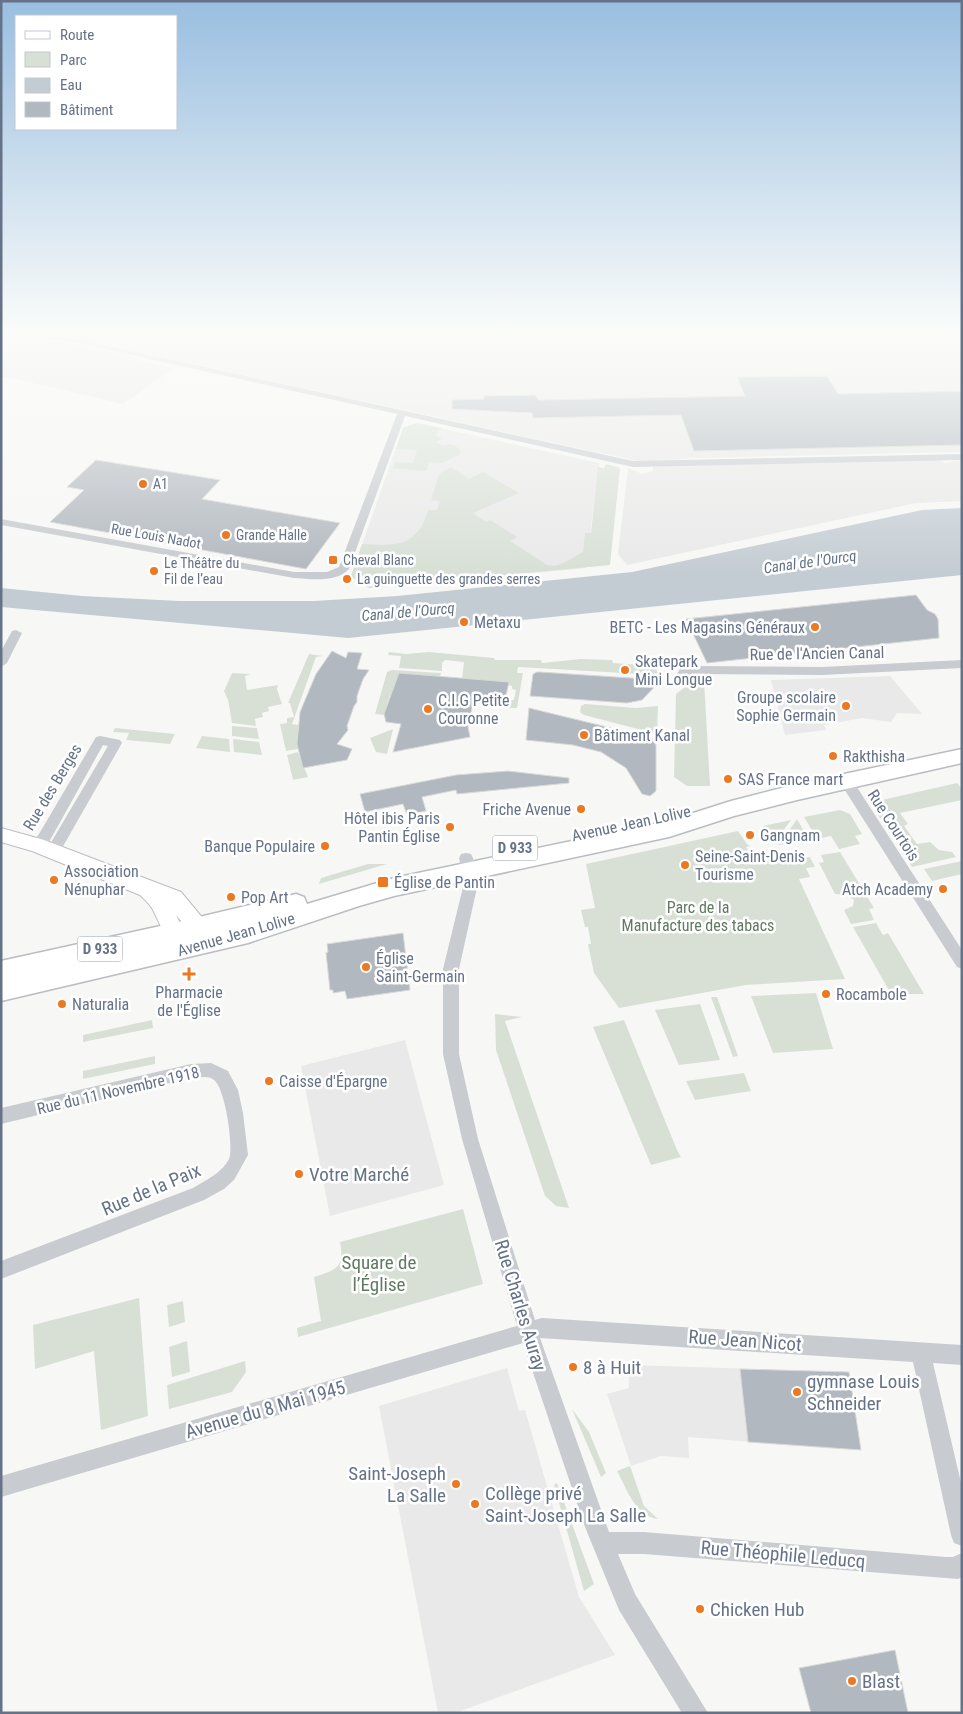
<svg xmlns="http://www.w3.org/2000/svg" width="963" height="1714" font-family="'Roboto Condensed',sans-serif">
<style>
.built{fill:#e8e9e8}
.green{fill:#d8e0d6}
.water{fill:#c4ccd3}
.building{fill:#b2b8bf;stroke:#d9dad7}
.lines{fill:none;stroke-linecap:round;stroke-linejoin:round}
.secondary-casing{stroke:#babec4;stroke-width:2}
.primary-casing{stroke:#b9bcc1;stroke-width:3}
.street{fill:#c8cbcf;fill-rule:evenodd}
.secondary{fill:#fff;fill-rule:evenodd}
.primary{fill:#fff;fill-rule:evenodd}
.poi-dot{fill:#ec7922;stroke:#fff;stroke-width:2}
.labels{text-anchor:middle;stroke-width:5;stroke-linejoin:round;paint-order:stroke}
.far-poi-label{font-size:14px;fill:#657288;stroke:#fff;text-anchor:start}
.far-street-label{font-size:14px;fill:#657288;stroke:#fff}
.far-water-label{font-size:15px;font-style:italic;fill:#617383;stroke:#fff}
.shield{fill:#fff;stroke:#939cac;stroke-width:1}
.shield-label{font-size:15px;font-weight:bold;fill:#657288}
.poi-label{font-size:16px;fill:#657288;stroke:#fff;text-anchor:start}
.street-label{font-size:16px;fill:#657288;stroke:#fff}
.park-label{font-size:16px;fill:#617961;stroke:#fff}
.near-poi-label{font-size:19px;fill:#657288;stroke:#fff;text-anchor:start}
.near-street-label{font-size:19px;fill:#657288;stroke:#fff}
.near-park-label{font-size:19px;fill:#617961;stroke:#fff}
</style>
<rect width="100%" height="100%" fill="#f7f8f5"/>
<path class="built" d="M37,334H962V452L694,458L642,462L75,338Z
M1,337L65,343L122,354L173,369L123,404L13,378L1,377Z
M417,423L599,463L586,568L369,588L351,576L403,428Z
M939,460L945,463L962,460V501L916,503L627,565L618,554L628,468L642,474L653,471V467L691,465Z
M890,676L922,714L897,713L891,722L862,718L824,725L826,730L785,735L771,680Z
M405,1040L444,1185L330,1216L301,1066Z
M629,1365L849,1372L861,1450L688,1437L689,1458L661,1456L631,1466L607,1394L629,1388Z
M507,1368L519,1411L525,1410L579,1597L615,1655L455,1713H438L379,1406Z"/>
<path class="green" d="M417,423L442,428L435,435L442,439L436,442L443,446C450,443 456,444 461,451L459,455L442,463L429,462L426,471L393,468L395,462L413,463L417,450L396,449L403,428Z
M606,464L620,468L610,565L369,588L363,584L379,579L370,573L356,580L351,576L362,544C395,546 417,548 428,510H437L440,501L431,500L439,474L451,467L469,479L483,472L519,493L473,513L486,522L490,520L517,537L510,541L547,565C559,569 573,557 583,552L585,533H591L598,467L604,468Z
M389,652L406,654L429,652L494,658L495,660H541L542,663L581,659L612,660L613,663L656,666L657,672H661L662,685H658V675L518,667L517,673H523L517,708H509L510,700H514L516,690L512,689V686L508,685V682L462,679L464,662L445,660L442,663V671L399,668L401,656L388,655Z
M309,654L323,656L316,657L292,724L298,725V749L286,751L280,724L287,723V718L294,717L290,703H288Z
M392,670L441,673L440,677L400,673L393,695H390L384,715L375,714L387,672Z
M232,673L251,674L245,676L247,690L278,685L277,689L282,704L268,707L269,711L262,713L263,717L255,719L256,726L232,723L228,700L224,691Z
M704,680L710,786H687L674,777L676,694L689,684Z
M585,704L636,708L658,706L657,734L584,715L580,712L581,706Z
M232,726L257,728L259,739L232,736Z
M115,728L175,734L170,744L126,740L129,733L113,732Z
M393,729L387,754L376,752L370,738Z
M202,736L229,739L230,752L196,748Z
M233,739L259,742L262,755L234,752Z
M298,752L308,777L293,780L287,755Z
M957,783L962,789V800L900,813L908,824L904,826L917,844L930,842L939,850L952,852L956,857L912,867L875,810L882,800Z
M840,810L850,814L862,834L855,836L860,844L839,849L831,836L817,839L804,817Z
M797,819L809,840L779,845Z
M791,820L774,843L773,841H770L769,840L771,839L763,826Z
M738,831L747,844L750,846L746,847L752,858L782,851L787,860L810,857L815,867L806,868L810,877L799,879L845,979L746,985L619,1008L594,973L588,944H591L588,927H585L581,910L595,908L586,864Z
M840,852L874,908L869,909L874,920L851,924L844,910L853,906L854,900L846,895L835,894L819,863L824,862L821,855Z
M962,861V874L932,881L924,869Z
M368,864H387L319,884L321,878Z
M876,923L883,935L888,933L924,994H891L853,927Z
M816,993L833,1049L773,1053L751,996Z
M711,997H717L738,1056L733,1057Z
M700,1004L720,1060L679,1065L655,1010Z
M495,1014L522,1017L505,1021L569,1208L556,1206L545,1196L496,1050Z
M152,1020L153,1028L83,1042V1035Z
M624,1020L677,1150L681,1157L651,1165L593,1027Z
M155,1056V1064L83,1079V1071Z
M744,1073L751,1091L695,1100L686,1081Z
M463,1209L483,1284L298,1337L297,1328L321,1321L314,1277C336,1270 345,1268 340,1242Z
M139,1298L148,1416L101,1430L94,1351L35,1369L33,1325Z
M183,1301L185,1322L169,1327L167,1305Z
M187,1341L190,1372L172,1377L169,1347Z
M245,1361L246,1372L232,1392L169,1409L167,1385Z
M572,1409L589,1432L606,1473L601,1477Z
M630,1466L644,1506L658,1519C635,1516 627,1489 617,1471Z
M557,1483L594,1584L584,1591L554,1485Z"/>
<path class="water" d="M962,508V575L348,638L1,607V588L82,596L179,601H314L397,596L632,572L922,510Z"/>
<path class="building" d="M827,376L838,394L962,391V445L694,451L681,415L533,418L532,413L452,409V400L484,399V396L535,395L539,400L745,396L737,377Z
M96,460L220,480L202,499L340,523L306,569L50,522L84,490L67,487Z
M916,595L927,610L935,614L938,619L939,638L707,663L686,619Z
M332,651L346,658L348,652L362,653L357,669L369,670L363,679L357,696V702L354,706L347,726L348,730L337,744L352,749L347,760L303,768L297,744L300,712L316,674Z
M537,672H540L661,680L642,700L627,703L530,696L533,674Z
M399,673L509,682L504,704L473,703L468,727L470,737L393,752L401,724L386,722L384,714Z
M529,708L652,738L656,745V791L650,796L642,794L626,768L601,752L573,745L526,740Z
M508,771L569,778V783L457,794L456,790L422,797L426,811L407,815L403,804L365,812L360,794L456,775Z
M403,933L410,990L347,999L345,991L333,993V990H330L326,953L328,952L327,944Z
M740,1369L849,1372L861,1450L748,1442Z
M895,1650L908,1713H811L799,1668Z"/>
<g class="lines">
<defs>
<path id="secondary" d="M1,828L44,840L181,892L210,927L199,954C173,963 162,927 153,910C150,904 144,899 140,895L32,851L1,842ZM176,915L188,929L187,931L182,927Z"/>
<path id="primary" d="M962,749V763L797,800L734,816L669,837L394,896L359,906L248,943L1,1001V961L174,923L296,894L304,897L307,904L394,878L668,821L731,801L797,784Z"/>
</defs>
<use href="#secondary" class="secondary-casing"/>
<use href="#primary" class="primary-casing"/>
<path class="street" d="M5,334H36L73,338L633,461L962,454V460L633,467L405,416L349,569C336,583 311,579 294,578L1,525V519L294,572H327L339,567L397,414L73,342L9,336Z
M16,630L22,633L7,663L1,667V651L12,631Z
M962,660V668L822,675L694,674L688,675V683L682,687L678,686L675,677L680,669L694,666L822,667Z
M100,736L120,740L122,743L58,855L53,856L48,855L46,851L108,746L103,745L49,842L42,849H32L30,845L39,834L96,737Z
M846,776L851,778L962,950V969L957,967L841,784L840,781L841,778Z
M466,853L471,854L473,858L478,883L459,969V1054L478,1139L535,1320L542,1318L962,1345V1365L933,1363L962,1487V1546L954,1543L951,1535L913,1362L540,1338L609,1532H644L946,1557H953L962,1553V1577L958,1579L644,1554H618L635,1594L708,1713H682L619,1610L585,1527L523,1343L1,1497V1476L517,1326L462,1139L443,1054V969L464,883L459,858L461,854Z
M211,1063L228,1071L238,1090L243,1113L248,1155L234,1180L224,1189L204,1200L1,1279V1261L193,1188C206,1180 222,1173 229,1159C234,1148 225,1087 214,1080C208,1075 198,1078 191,1078L1,1124V1108L191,1064Z"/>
<use href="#secondary" class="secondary"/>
<use href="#primary" class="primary"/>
</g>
<linearGradient id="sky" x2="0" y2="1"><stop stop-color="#99bee0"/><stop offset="0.58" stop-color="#fbfcfa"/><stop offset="1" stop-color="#fbfcfa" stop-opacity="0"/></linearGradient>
<rect width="963" height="574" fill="url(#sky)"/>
<g class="poi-dot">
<circle cx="143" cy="484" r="5"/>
<circle cx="226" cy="535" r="5"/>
<rect x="328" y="555" width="10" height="10" rx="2.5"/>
<circle cx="154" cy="571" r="5"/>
<circle cx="347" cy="579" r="5"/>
<circle cx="464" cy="622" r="5"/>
<circle cx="815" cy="627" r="5"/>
<circle cx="625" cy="670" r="5"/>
<circle cx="846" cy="706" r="5"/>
<circle cx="428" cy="709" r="5"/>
<circle cx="584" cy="735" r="5"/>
<circle cx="833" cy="756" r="5"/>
<circle cx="728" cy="779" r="5"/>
<circle cx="581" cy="809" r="5"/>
<circle cx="450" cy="827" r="5"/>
<circle cx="750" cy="835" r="5"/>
<circle cx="325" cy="846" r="5"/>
<circle cx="685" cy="865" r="5"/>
<circle cx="54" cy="880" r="5"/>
<rect x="377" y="876" width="12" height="12" rx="2.5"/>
<circle cx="943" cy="889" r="5"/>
<circle cx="231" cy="897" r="5"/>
<circle cx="366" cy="967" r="5"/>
<path d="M186.5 966.5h5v5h5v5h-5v5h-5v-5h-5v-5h5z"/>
<circle cx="826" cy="994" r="5"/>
<circle cx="62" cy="1004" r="5"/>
<circle cx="269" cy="1081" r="5"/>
<circle cx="299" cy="1174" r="5"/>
<circle cx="573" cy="1367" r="5"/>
<circle cx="797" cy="1392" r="5"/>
<circle cx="456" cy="1484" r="5"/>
<circle cx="475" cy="1504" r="5"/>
<circle cx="700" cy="1609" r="5"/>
<circle cx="852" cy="1681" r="5"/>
</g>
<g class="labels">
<g class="far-poi-label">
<text x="153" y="489">A1</text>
<text x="236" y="540">Grande Halle</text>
<text x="343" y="565">Cheval Blanc</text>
<text x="164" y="568">Le Théâtre du<tspan x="164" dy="16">Fil de l’eau</tspan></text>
<text x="357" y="584">La guinguette des grandes serres</text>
</g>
<g class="far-street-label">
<text transform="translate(156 536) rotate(10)" y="5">Rue Louis Nadot</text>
</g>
<g class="far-water-label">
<text transform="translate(810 562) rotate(-8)" y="5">Canal de l'Ourcq</text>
<text transform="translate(408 612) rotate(-5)" y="5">Canal de l'Ourcq</text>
</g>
<g class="shield">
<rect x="492.5" y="835.5" width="45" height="25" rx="4"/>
<rect x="77.5" y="936.5" width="45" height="25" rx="4"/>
</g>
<g class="shield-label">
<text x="515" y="853">D 933</text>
<text x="100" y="954">D 933</text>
</g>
<g class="poi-label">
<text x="474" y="628">Metaxu</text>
<text x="805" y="633" text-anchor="end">BETC - Les Magasins Généraux</text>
<text x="635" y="667">Skatepark<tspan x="635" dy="18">Mini Longue</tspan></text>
<text x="836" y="703" text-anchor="end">Groupe scolaire<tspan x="836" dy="18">Sophie Germain</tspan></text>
<text x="438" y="706">C.I.G Petite<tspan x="438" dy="18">Couronne</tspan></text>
<text x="594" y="741">Bâtiment Kanal</text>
<text x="843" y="762">Rakthisha</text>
<text x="738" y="785">SAS France mart</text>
<text x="571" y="815" text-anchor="end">Friche Avenue</text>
<text x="440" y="824" text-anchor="end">Hôtel ibis Paris<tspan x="440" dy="18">Pantin Église</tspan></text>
<text x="760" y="841">Gangnam</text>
<text x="315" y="852" text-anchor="end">Banque Populaire</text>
<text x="695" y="862">Seine-Saint-Denis<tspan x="695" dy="18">Tourisme</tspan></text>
<text x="64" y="877">Association<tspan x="64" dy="18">Nénuphar</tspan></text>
<text x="394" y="888">Église de Pantin</text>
<text x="933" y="895" text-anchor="end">Atch Academy</text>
<text x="241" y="903">Pop Art</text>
<text x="376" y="964">Église<tspan x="376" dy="18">Saint-Germain</tspan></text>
<text x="189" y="998" text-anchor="middle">Pharmacie<tspan x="189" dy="18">de l'Église</tspan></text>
<text x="836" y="1000">Rocambole</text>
<text x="72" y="1010">Naturalia</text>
<text x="279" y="1087">Caisse d'Épargne</text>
</g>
<g class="street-label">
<text transform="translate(817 653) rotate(-1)" y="6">Rue de l'Ancien Canal</text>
<text transform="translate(52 787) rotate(-59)" y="6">Rue des Berges</text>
<text transform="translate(631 823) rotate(-12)" y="6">Avenue Jean Lolive</text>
<text transform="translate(894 825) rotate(57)" y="6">Rue Courtois</text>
<text transform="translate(236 934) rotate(-16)" y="6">Avenue Jean Lolive</text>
<text transform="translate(118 1090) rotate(-13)" y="6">Rue du 11 Novembre 1918</text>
</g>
<g class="park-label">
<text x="698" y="913">Parc de la<tspan x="698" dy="18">Manufacture des tabacs</tspan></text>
</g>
<g class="near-poi-label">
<text x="309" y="1181">Votre Marché</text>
<text x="583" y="1374">8 à Huit</text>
<text x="807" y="1388">gymnase Louis<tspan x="807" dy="22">Schneider</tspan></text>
<text x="446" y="1480" text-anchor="end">Saint-Joseph<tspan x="446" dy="22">La Salle</tspan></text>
<text x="485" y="1500">Collège privé<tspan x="485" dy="22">Saint-Joseph La Salle</tspan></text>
<text x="710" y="1616">Chicken Hub</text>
<text x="862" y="1688">Blast</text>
</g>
<g class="near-street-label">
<text transform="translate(151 1189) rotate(-23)" y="7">Rue de la Paix</text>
<text transform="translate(521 1305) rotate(73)" y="7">Rue Charles Auray</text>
<text transform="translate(745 1340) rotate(4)" y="7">Rue Jean Nicot</text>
<text transform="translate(265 1409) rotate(-16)" y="7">Avenue du 8 Mai 1945</text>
<text transform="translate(783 1554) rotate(5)" y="7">Rue Théophile Leducq</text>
</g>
<g class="near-park-label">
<text x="379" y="1269">Square de<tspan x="379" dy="22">l’Église</tspan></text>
</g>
</g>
<rect width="963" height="1714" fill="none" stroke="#657288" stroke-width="5"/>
<rect x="15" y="15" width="162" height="115" fill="#ffffff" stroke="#c1c7cf"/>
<rect x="25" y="31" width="25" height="8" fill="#ffffff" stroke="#c1c7cf"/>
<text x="60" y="40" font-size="15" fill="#657288">Route</text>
<rect x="25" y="52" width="25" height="15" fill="#d8e0d6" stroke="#c1c7cf"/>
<text x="60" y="65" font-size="15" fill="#657288">Parc</text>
<rect x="25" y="78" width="25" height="15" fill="#c4ccd3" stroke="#c1c7cf"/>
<text x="60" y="90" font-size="15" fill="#657288">Eau</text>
<rect x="25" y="102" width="25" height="15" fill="#b2b8bf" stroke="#c1c7cf"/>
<text x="60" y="115" font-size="15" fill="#657288">Bâtiment</text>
</svg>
